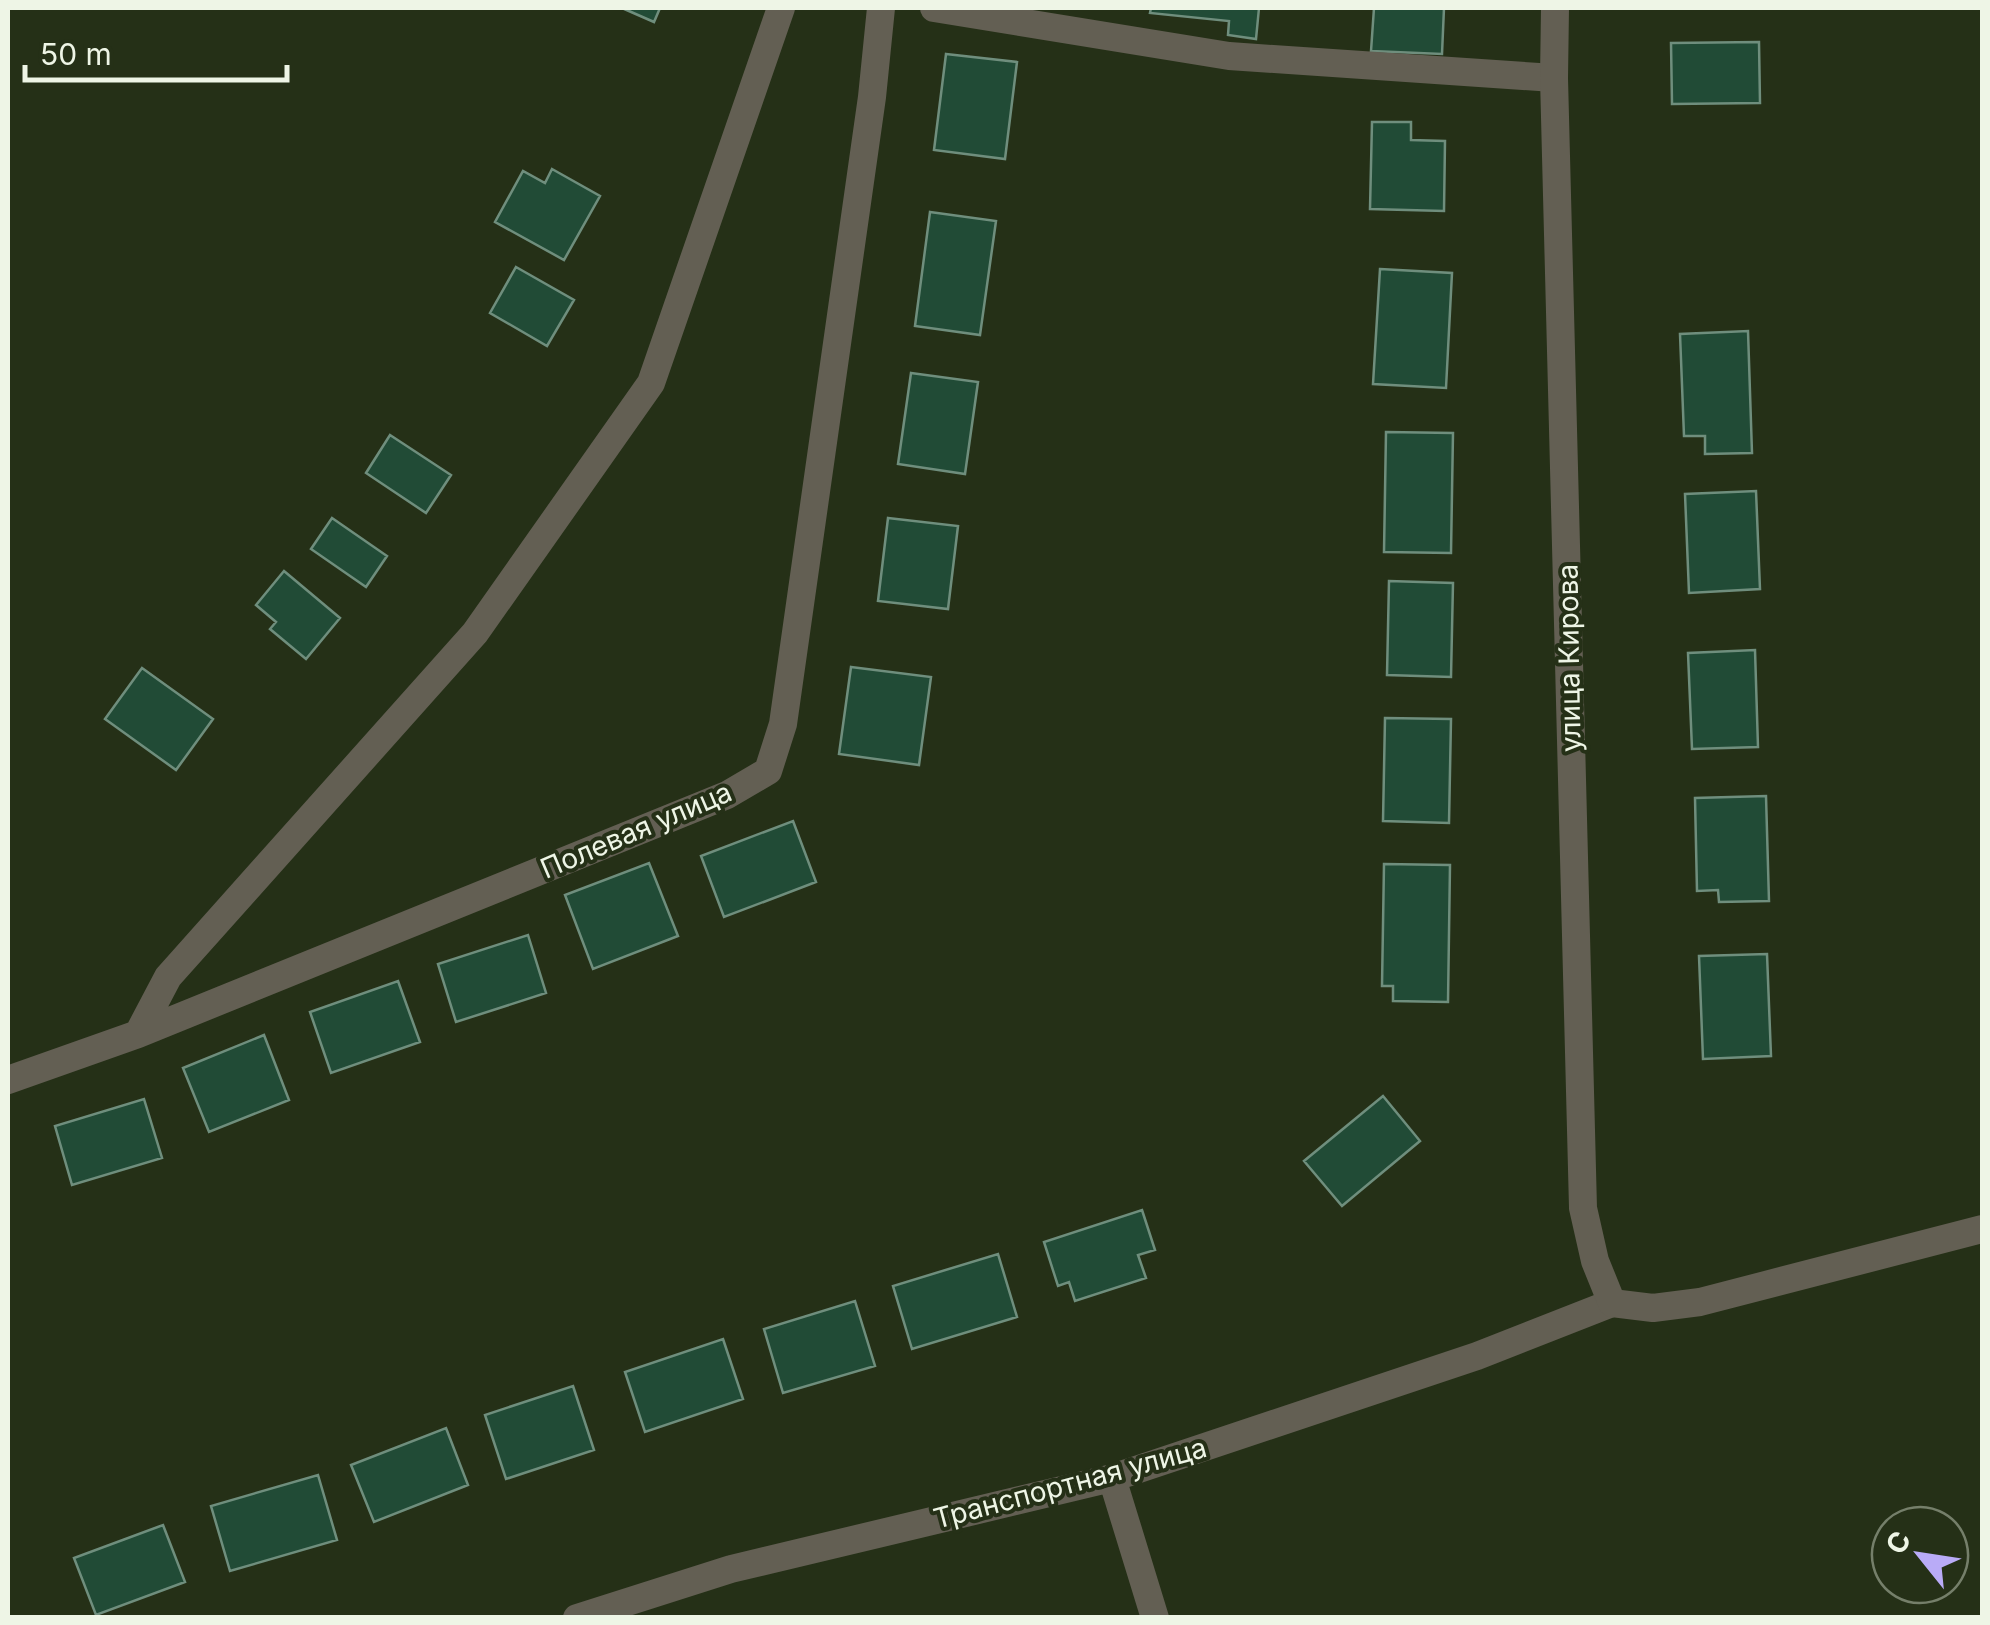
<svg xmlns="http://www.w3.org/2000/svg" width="1990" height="1625" font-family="Inter,sans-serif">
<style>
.building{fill:#214b36;stroke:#6f8e7d;stroke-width:2.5}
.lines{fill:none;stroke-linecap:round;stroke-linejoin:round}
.minor{stroke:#635f53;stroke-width:28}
.tertiary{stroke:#635f53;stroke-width:28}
.labels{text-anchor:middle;stroke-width:8;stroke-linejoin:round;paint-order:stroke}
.street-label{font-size:28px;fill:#eef5e6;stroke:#253017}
</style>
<rect width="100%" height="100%" fill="#253017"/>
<path class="building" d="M622,8H660L654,22Z
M1151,8H1259L1256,39L1228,35L1229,21L1150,13Z
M1374,8H1444L1442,54L1371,51Z
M1759,42L1760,103L1672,104L1671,43Z
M946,54L1017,62L1005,159L934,150Z
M1372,122H1411V140L1445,141L1444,211L1370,209Z
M552,169L600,196L564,260L495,222L523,171L545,183Z
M930,212L996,221L980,335L915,326Z
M516,267L574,300L547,346L490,313Z
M1380,269L1452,273L1446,388L1373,384Z
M1748,331L1752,453L1705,454V436H1684L1680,334Z
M911,373L978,382L965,474L898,464Z
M1386,432L1453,433L1451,553L1384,552Z
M390,435L451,475L426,513L366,473Z
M1756,491L1760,589L1689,593L1685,494Z
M332,518L387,556L366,587L311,549Z
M888,518L958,526L948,609L878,601Z
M284,571L340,618L306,659L270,629L276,622L256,605Z
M1389,581L1453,583L1451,677L1387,675Z
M1755,650L1758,747L1692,749L1688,653Z
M851,667L931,677L919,765L839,754Z
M142,668L213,719L176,770L105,719Z
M1385,718L1451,719L1449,823L1383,821Z
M1766,796L1769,901L1719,902L1718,890L1697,891L1695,798Z
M793,821L816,882L724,917L701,856Z
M649,863L678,936L593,969L565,895Z
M1384,864L1450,865L1448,1002L1393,1001V986H1382Z
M528,935L546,993L456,1022L438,964Z
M1767,954L1771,1056L1703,1059L1699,956Z
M398,981L420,1042L331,1073L310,1012Z
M264,1035L289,1100L209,1132L183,1068Z
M1383,1096L1420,1141L1342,1206L1304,1161Z
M144,1099L162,1158L72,1185L55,1126Z
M1142,1210L1155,1250L1138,1255L1146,1278L1075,1301L1069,1282L1058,1286L1044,1242Z
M998,1254L1017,1317L912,1349L893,1286Z
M855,1301L875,1366L783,1393L764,1329Z
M723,1339L743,1399L645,1432L625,1372Z
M573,1386L594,1450L506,1479L485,1415Z
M446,1428L468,1485L374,1522L351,1465Z
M318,1475L337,1540L230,1571L211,1506Z
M163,1525L185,1582L96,1615L74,1558Z"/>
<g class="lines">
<path class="minor" d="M934,8L1229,56L1554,78
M138,1034L168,977L475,633L651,383L781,8
M8,1080L138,1034L727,795L768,771L783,724L872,97L881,8
M1112,1478L1155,1618
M577,1618L731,1569L1112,1478L1477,1356L1612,1303"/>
<path class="tertiary" d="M1555,8L1554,78L1583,1208L1595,1261L1612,1303L1653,1308L1700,1302L1982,1229"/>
</g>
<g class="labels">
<g class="street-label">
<text transform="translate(1569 658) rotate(-91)" y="10">улица Кирова</text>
<text transform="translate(636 830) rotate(-23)" y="10">Полевая улица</text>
<text transform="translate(1070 1483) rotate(-15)" y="10">Транспортная улица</text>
</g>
</g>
<rect width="1990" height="1625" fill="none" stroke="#eef5e6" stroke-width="20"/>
<g transform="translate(1920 1555) rotate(300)"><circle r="48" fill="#253017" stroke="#757f6a" stroke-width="2.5"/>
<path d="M0-8L18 38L0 25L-18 38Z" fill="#b9abf7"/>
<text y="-15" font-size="28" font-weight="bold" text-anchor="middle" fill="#eef5e6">С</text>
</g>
<path d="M25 65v15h262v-15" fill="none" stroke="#eef5e6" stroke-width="5"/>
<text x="40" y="65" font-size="30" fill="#eef5e6" stroke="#253017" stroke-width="8" paint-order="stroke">50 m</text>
</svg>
